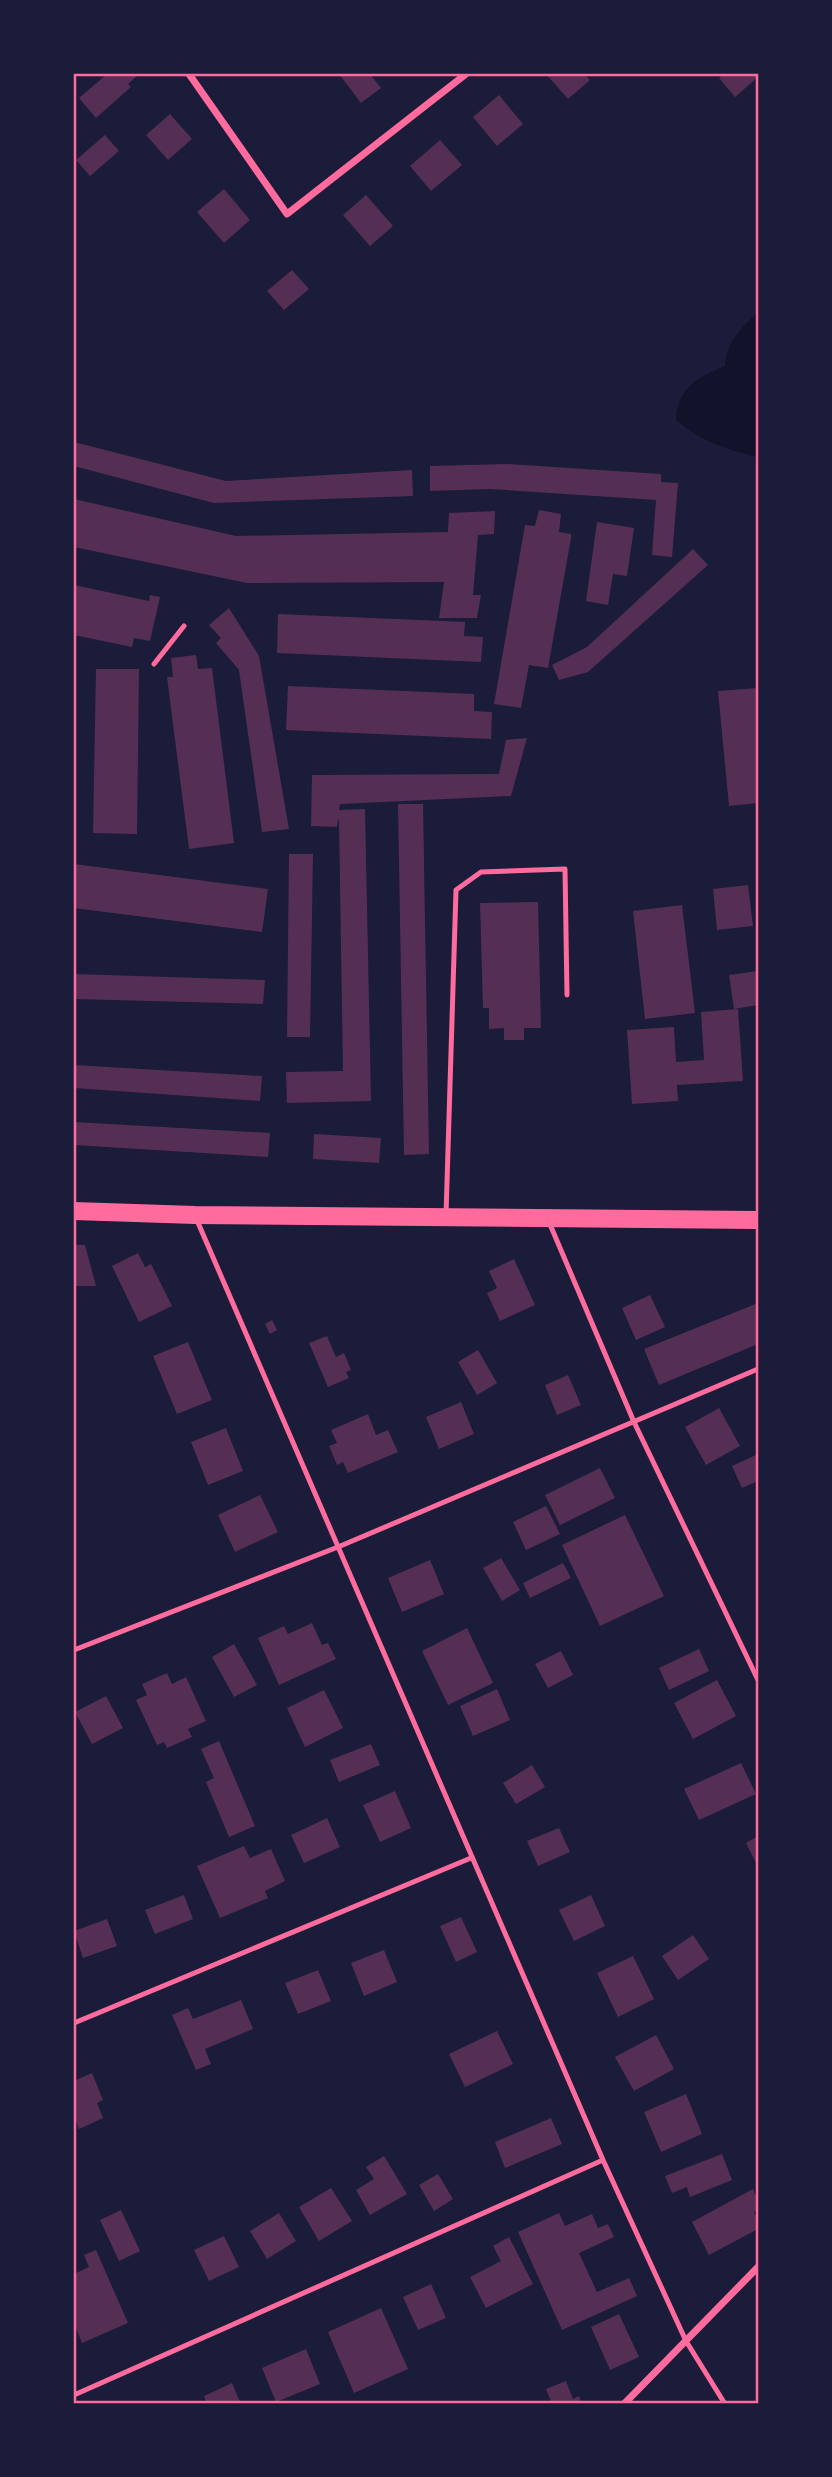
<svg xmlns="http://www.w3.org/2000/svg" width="832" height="2477" font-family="Rubik,sans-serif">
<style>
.water{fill:#12122b}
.building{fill:#542f53}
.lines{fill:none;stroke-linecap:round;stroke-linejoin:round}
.service{stroke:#ff6b9d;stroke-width:5}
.minor{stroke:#ff6b9d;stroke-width:7}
.primary{stroke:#ff6b9d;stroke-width:18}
.neatline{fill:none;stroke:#ff6b9d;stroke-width:2.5}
</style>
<rect width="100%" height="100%" fill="#1b1b3a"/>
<path class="water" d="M758,312V457C727,450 701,441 676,420C677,387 699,377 725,366C726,341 741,329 758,312Z"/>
<path class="building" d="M107,74H139L128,84L131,87L96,118L79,98Z
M339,74H370L381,88L361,103Z
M546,74H584L590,80L568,99Z
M724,74H758V77L735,97L719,78Z
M499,95L523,124L497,146L473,117Z
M170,114L192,139L168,160L146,135Z
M105,135L119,151L90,176L76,160Z
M440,140L462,165L431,191L410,166Z
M224,189L250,220L224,243L197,212Z
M366,195L393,226L370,246L343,215Z
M292,270L309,289L284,310L267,291Z
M74,442L226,481L412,470L413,496L214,503L74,466Z
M507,464L661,474V482L678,483L672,557L652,555L656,500L490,489L430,491V466Z
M74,499L236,536L448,532L449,513L495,511L494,534L478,535L473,595H481L477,618H439L444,582L247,583L74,547Z
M539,510L561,514L559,532L571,534V538L548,668L529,665L521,708L494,704L525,525L535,526Z
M597,522L634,528L627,576L613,574L608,605L586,601Z
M693,549L708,565L588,672L559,680L552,665L587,647Z
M74,585L149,601L150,595L160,597L150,641L134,638L132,647L74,635Z
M229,608L259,656L289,829L262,832L239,670L216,643L221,638L209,625Z
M278,614L465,622L464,636L483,637L481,662L277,653Z
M196,655L198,669L212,668L234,843L189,849L167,677H173L171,658Z
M96,669H139L137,834L93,833Z
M288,686L474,694V711L492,712L491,739L286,730Z
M758,688V803L729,806L718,691Z
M527,738L511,796L340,804L339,810L365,809L371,1101L287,1103L286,1072L343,1071L339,821L338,819L337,827L311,826L312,775L499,774L506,740Z
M398,804H423L429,1154L404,1155Z
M289,854H313L310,1037H287Z
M74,864L268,889L262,932L74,908Z
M748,885L753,926L717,930L713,889Z
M538,902L541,1028H524V1040H504V1028L489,1029V1008H483L480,903Z
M682,905L695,1013L645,1019L633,911Z
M758,971V1005L734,1009L729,975Z
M74,974L265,980L263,1004L74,999Z
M738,1009L743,1081L677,1085L678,1101L632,1104L627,1030L674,1027L676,1062L704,1060L701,1012Z
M74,1065L262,1076L260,1101L74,1088Z
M74,1122L270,1133L268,1157L74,1145Z
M314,1134L381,1138L379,1163L313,1159Z
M74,1245H85L96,1286H74Z
M138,1253L145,1267L151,1264L172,1306L139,1322L112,1266Z
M514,1259L535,1305L500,1321L487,1293L497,1288L489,1271Z
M650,1295L665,1327L636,1340L622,1308Z
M758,1303V1344L659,1385L644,1349Z
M272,1320L277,1330L270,1334L265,1324Z
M327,1336L336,1357L344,1353L351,1370L346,1372L349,1378L328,1387L309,1343Z
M188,1342L212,1400L177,1414L153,1356Z
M478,1350L497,1383L477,1395L458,1362Z
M568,1375L581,1405L557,1415L545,1385Z
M461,1402L474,1434L439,1449L426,1417Z
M719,1408L740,1446L706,1465L685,1427Z
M368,1414L376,1435L388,1430L398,1452L348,1473L343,1462L337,1465L329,1446L337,1443L331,1430Z
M226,1428L243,1471L208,1485L191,1442Z
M758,1454V1481L742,1488L732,1466Z
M600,1468L615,1498L560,1525L545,1495Z
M260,1495L278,1532L235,1552L218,1515Z
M546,1506L560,1534L526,1550L513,1522Z
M625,1515L664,1596L600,1626L562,1545Z
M501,1558L520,1590L502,1601L483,1568Z
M430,1560L444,1594L402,1612L388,1578Z
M563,1563L571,1578L530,1598L523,1583Z
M312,1623L322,1645L328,1643L336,1659L279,1685L258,1638L284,1626L288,1634Z
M467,1628L493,1683L448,1705L422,1651Z
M234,1644L257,1685L234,1697L212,1657Z
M699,1649L709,1671L669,1690L659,1668Z
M561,1651L573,1675L548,1688L535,1664Z
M167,1673L172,1684L186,1677L206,1721L188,1729L192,1737L167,1748L164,1742L157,1745L136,1700L147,1695L142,1684Z
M717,1680L736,1716L693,1739L674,1703Z
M497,1689L510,1720L473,1736L460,1706Z
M324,1690L343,1728L305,1747L287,1708Z
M106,1696L123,1728L92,1744L75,1712Z
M219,1741L255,1826L229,1837L206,1782L214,1778L201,1749Z
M371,1744L380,1765L339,1782L330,1760Z
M741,1763L756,1794L699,1820L684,1789Z
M532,1765L545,1787L516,1804L503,1783Z
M395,1791L411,1828L380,1842L363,1805Z
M327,1818L340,1847L304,1863L291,1835Z
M559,1828L570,1852L538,1866L527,1841Z
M758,1836V1867L746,1843Z
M244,1846L250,1858L271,1849L285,1881L265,1891L268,1898L220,1918L197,1866Z
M184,1895L193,1919L155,1934L145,1910Z
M591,1895L605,1926L574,1941L559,1910Z
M461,1917L477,1952L456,1962L440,1926Z
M107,1919L117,1946L83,1958L74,1931Z
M693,1935L709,1959L678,1980L662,1956Z
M384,1950L397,1982L364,1996L351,1963Z
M633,1956L654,1999L618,2017L597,1973Z
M318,1970L331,2001L298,2014L285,1983Z
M241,2000L253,2029L205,2049L211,2064L196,2070L172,2015L188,2008L193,2019Z
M497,2031L513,2064L465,2087L449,2054Z
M656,2035L674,2069L634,2091L615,2057Z
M92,2073L103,2100L97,2103L103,2118L79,2129L74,2116V2081Z
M686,2094L702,2134L661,2152L644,2112Z
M551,2118L562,2144L505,2168L495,2142Z
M722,2154L732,2180L690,2197L687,2187L672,2193L665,2176Z
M384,2156L407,2194L370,2215L356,2190L374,2179L366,2167Z
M438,2174L453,2199L434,2211L419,2185Z
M331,2188L352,2221L319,2241L299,2207Z
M753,2189L758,2200V2210L754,2212L758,2220V2229L709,2255L692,2222Z
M121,2210L140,2251L119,2261L100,2220Z
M279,2213L296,2241L267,2259L250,2231Z
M559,2213L565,2226L592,2214L598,2228L608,2224L614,2237L579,2253L597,2292L629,2278L637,2296L562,2330L518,2232Z
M224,2236L239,2267L209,2281L194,2250Z
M509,2237L533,2284L486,2308L470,2277L501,2261L493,2246Z
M96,2250L128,2323L82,2343L74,2323V2274L89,2267L84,2255Z
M431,2284L446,2318L418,2330L403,2297Z
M381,2308L408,2369L354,2393L328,2332Z
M619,2314L639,2357L610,2370L591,2327Z
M306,2349L320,2384L276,2402L262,2368Z
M566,2381L573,2399L579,2396L582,2404H552L546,2389Z
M232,2383L241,2404H207L204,2396Z"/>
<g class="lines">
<path class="service" d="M154,664L184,626
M446,1215L456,890L481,872L565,869L567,995
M196,1218L603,2160L686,2341L725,2404
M549,1222L634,1422L758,1680
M74,1650L338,1547L758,1369
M74,2023L471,1858
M74,2395L603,2160"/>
<path class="minor" d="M189,74L287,214L466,74
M624,2404L758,2267"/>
<path class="primary" d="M74,1211L195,1215L758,1220"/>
</g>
<rect width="832" height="2477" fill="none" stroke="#1b1b3a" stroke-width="150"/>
<rect x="75" y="75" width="682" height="2327" class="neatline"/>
</svg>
